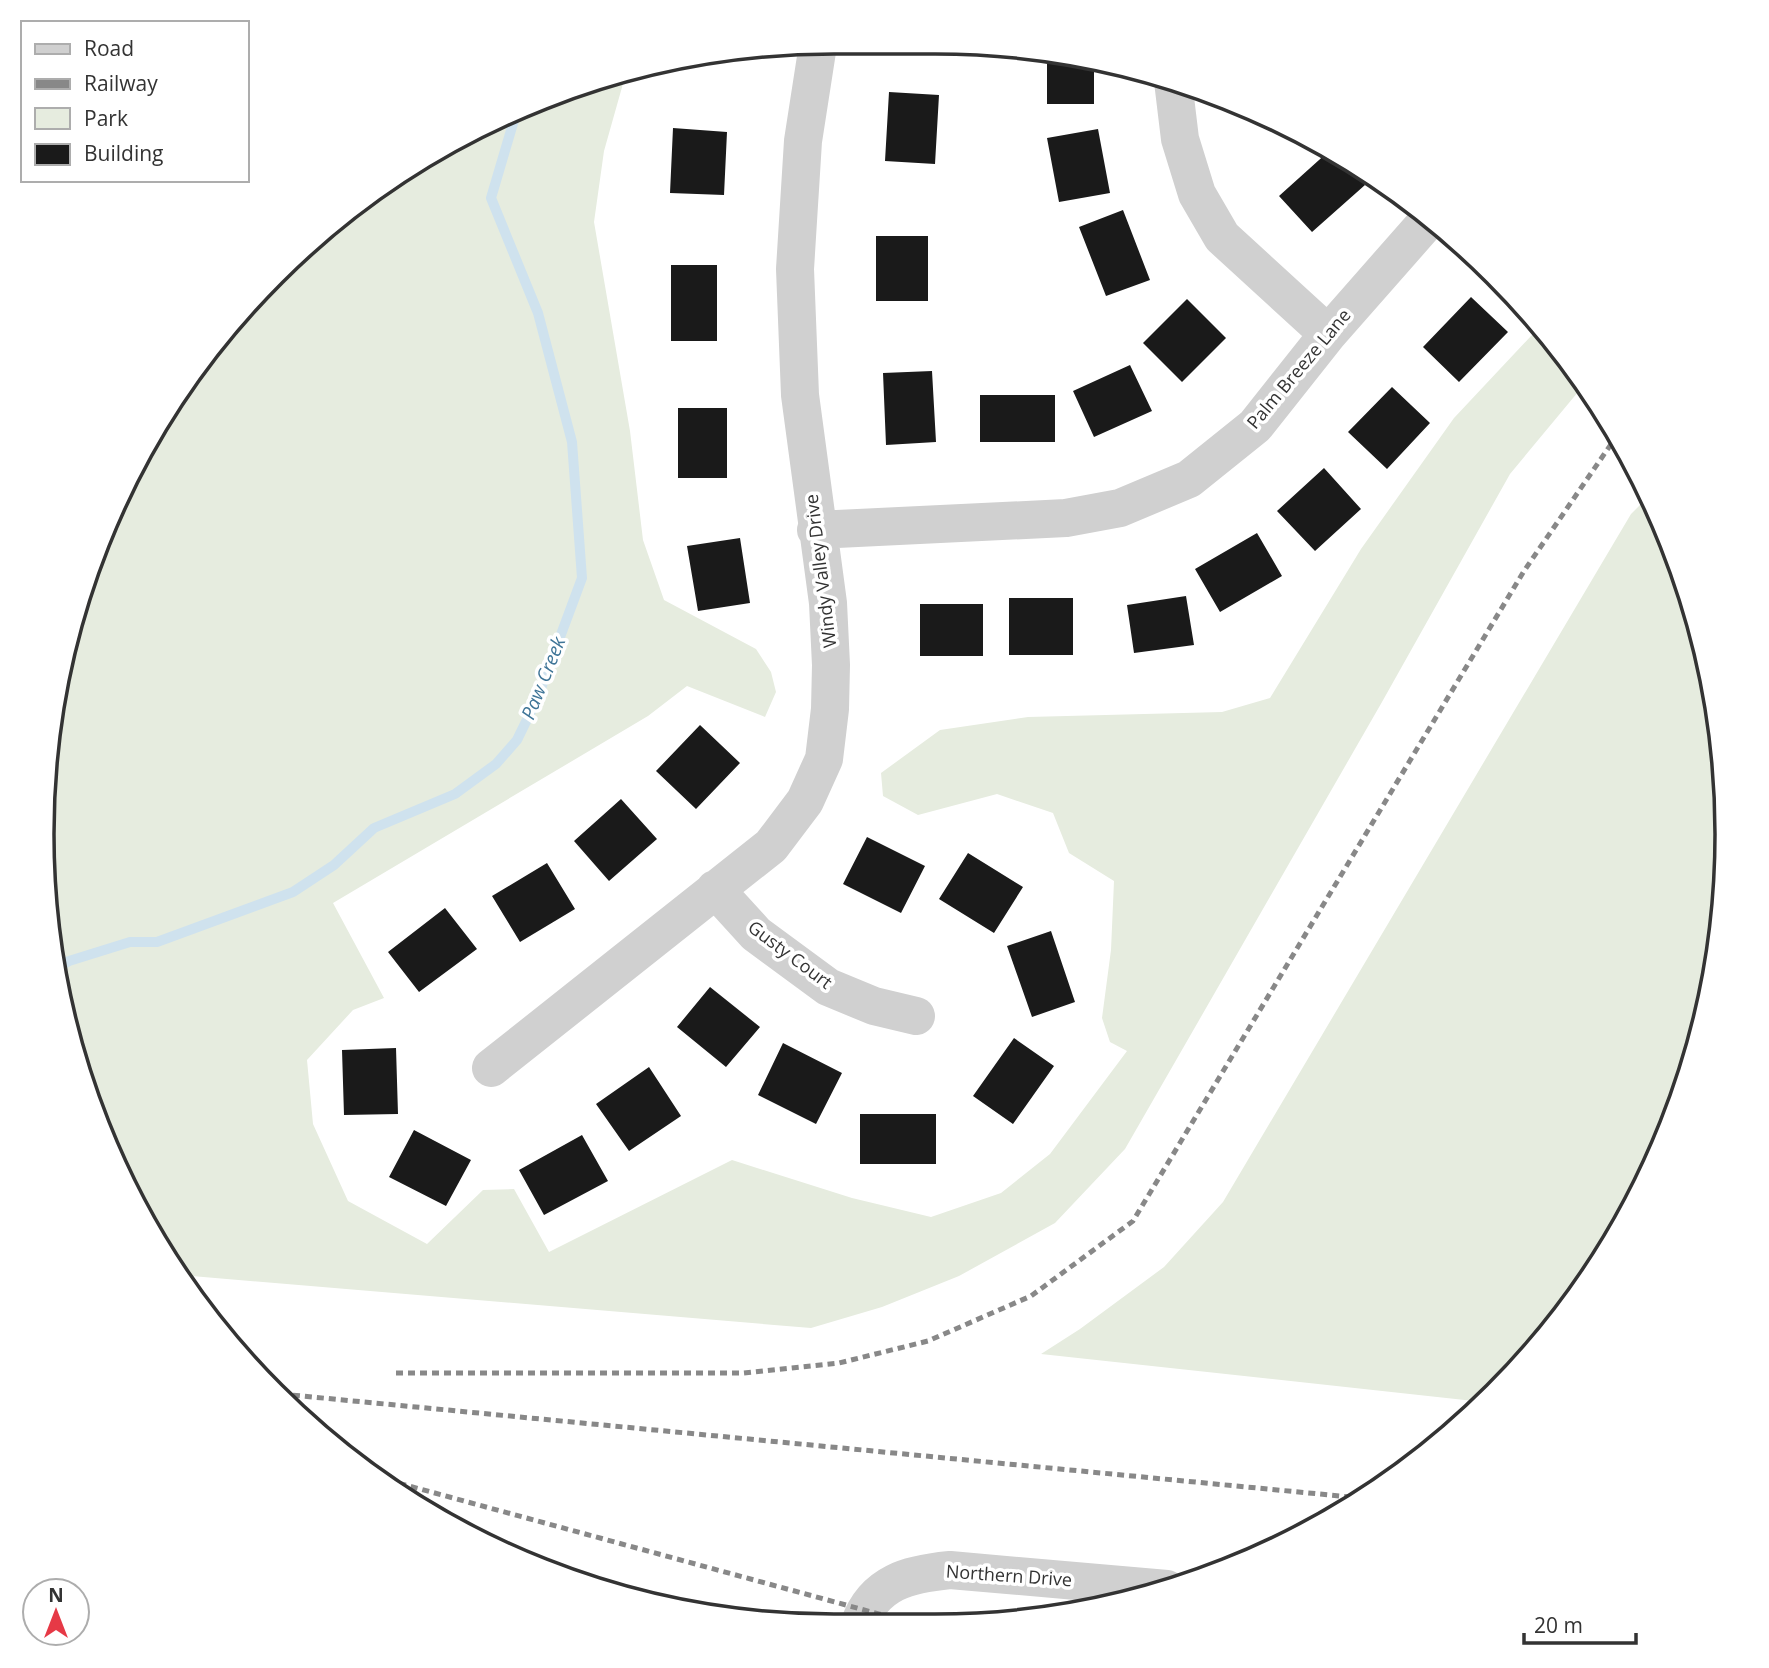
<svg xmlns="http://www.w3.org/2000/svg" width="1769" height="1668" font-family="'Open Sans',sans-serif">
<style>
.green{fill:#e6ecdf}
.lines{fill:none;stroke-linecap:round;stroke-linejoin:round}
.stream{stroke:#cfe2ee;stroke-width:10}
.building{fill:#1a1a1a}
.street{stroke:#d0d0d0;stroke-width:38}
.rail{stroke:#888;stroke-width:5;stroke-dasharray:7 5;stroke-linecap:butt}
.labels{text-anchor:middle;stroke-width:7;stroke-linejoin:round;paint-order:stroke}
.street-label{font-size:18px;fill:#333;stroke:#fff}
.water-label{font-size:19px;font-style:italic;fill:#3f7597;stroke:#fff}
.rim{fill:none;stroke:#333;stroke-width:3.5}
</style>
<rect width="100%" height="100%" fill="#fff"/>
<path class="green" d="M626,73L604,151L594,222L630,431L643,540L664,600L756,649L771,672L776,692L765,717L687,686L648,716L333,903L384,998L353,1010L307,1060L313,1124L348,1201L427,1244L483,1190L514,1189L549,1252L732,1160L852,1198L931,1217L1001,1193L1050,1154L1127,1051L1110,1042L1102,1018L1111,950L1114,881L1069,853L1053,813L997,794L918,815L883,796L881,773L940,730L1028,717L1222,712L1270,698L1361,549L1454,418L1531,336L1542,328L1583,386L1510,474L1382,702L1125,1149L1055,1223L959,1276L882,1307L811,1328L180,1275L148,1230L84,1089L49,937L44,782L84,580L148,438L239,312L352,205L531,102Z
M1648,497L1685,580L1720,731L1725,886L1700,1039L1645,1185L1563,1316L1483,1402L1041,1354L1080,1329L1164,1267L1223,1202L1631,514Z"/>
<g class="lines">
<path class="stream" d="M56,968L69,961L130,942H157L293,892L334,865L374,828L455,794L496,764L517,740L537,699L582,578L572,442L538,313L491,198L517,110"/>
</g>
<path class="building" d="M1047,54L1094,61V104H1047Z
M889,92L939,95L935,164L885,161Z
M673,128L727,132L724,195L670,193Z
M1098,129L1110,193L1059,202L1047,138Z
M1329,151L1341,159L1365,185L1312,232L1279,196Z
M1123,210L1150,280L1106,296L1079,227Z
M876,236H928V301H876Z
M671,265H717V341H671Z
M1471,297L1508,332L1459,382L1423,347Z
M1187,299L1226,338L1182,382L1143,343Z
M1130,365L1152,411L1094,437L1073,391Z
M932,371L936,442L886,445L883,373Z
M1392,387L1430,423L1387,469L1348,432Z
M980,395H1055V442H980Z
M678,408H727V478H678Z
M1324,468L1361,509L1315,551L1277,511Z
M1257,533L1282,576L1220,612L1195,569Z
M740,538L750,603L698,611L687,546Z
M1186,596L1194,645L1134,653L1127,605Z
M1009,598H1073V655H1009Z
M920,604H983V656H920Z
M700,725L740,763L696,809L656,771Z
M621,799L657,839L609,881L574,841Z
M867,837L925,866L901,913L843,884Z
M968,853L1023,887L994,933L939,899Z
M547,863L575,909L520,942L492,896Z
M445,908L477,949L419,992L388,952Z
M1051,931L1075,1002L1032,1017L1007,946Z
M710,987L760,1027L726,1067L677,1027Z
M1014,1038L1054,1066L1013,1124L973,1096Z
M783,1043L842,1073L816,1124L758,1095Z
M396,1048L398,1114L344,1115L342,1050Z
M649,1067L681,1116L629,1151L596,1104Z
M860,1114H936V1164H860Z
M414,1130L471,1160L446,1206L389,1177Z
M582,1135L608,1181L544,1215L519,1170Z"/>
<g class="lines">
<path class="street" d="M1173,81L1180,139L1197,194L1222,237L1328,334
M816,530L1066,518L1120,508L1189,479L1255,426L1328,334L1430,218
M715,889L756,934L828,987L874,1006L916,1016
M491,1068L771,846L805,801L824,759L830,709L831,665L828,603L800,395L795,269L803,141L817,51
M859,1625C874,1582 909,1574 950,1570L1167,1589"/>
<path class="rail" d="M396,1373H744L839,1363L928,1341L1031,1296L1133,1221L1524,571L1618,434
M281,1394L1361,1498
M376,1477L912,1623"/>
</g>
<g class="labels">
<g class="street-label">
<text transform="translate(1299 369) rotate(-50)" y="6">Palm Breeze Lane</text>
<text transform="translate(821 571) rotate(-97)" y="6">Windy Valley Drive</text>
<text transform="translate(790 955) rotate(37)" y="6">Gusty Court</text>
<text transform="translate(1009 1576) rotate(4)" y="6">Northern Drive</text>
</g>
<g class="water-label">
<text transform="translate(543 678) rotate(-68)" y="7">Paw Creek</text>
</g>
</g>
<path d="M0 0H1769V1668H0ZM834 54H935A780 780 0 0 1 1715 834V834A780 780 0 0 1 935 1614H834A780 780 0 0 1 54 834V834A780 780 0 0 1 834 54Z" fill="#fff" fill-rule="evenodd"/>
<path class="rim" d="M834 54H935A780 780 0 0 1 1715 834V834A780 780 0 0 1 935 1614H834A780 780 0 0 1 54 834V834A780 780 0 0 1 834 54Z"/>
<rect x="21" y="21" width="228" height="161" fill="#ffffff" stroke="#adadad" stroke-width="2"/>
<rect x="35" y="44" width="35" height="10" fill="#d0d0d0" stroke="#adadad" stroke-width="2"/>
<text x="84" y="56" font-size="21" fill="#333333">Road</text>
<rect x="35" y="79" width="35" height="10" fill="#888888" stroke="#adadad" stroke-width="2"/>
<text x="84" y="91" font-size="21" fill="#333333">Railway</text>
<rect x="35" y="108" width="35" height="21" fill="#e6ecdf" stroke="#adadad" stroke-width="2"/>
<text x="84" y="126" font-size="21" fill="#333333">Park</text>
<rect x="35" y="144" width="35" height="21" fill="#1a1a1a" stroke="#adadad" stroke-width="2"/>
<text x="84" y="161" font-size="21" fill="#333333">Building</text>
<g transform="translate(56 1612)"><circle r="33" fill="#ffffff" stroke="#adadad" stroke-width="2"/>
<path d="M0-5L12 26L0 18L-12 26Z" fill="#e63946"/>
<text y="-10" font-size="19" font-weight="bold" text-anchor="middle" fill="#333333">N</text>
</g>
<path d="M1524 1633v10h112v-10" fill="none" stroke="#333333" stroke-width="3.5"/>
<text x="1534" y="1633" font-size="21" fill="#333333" stroke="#ffffff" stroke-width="5" paint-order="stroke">20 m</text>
</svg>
